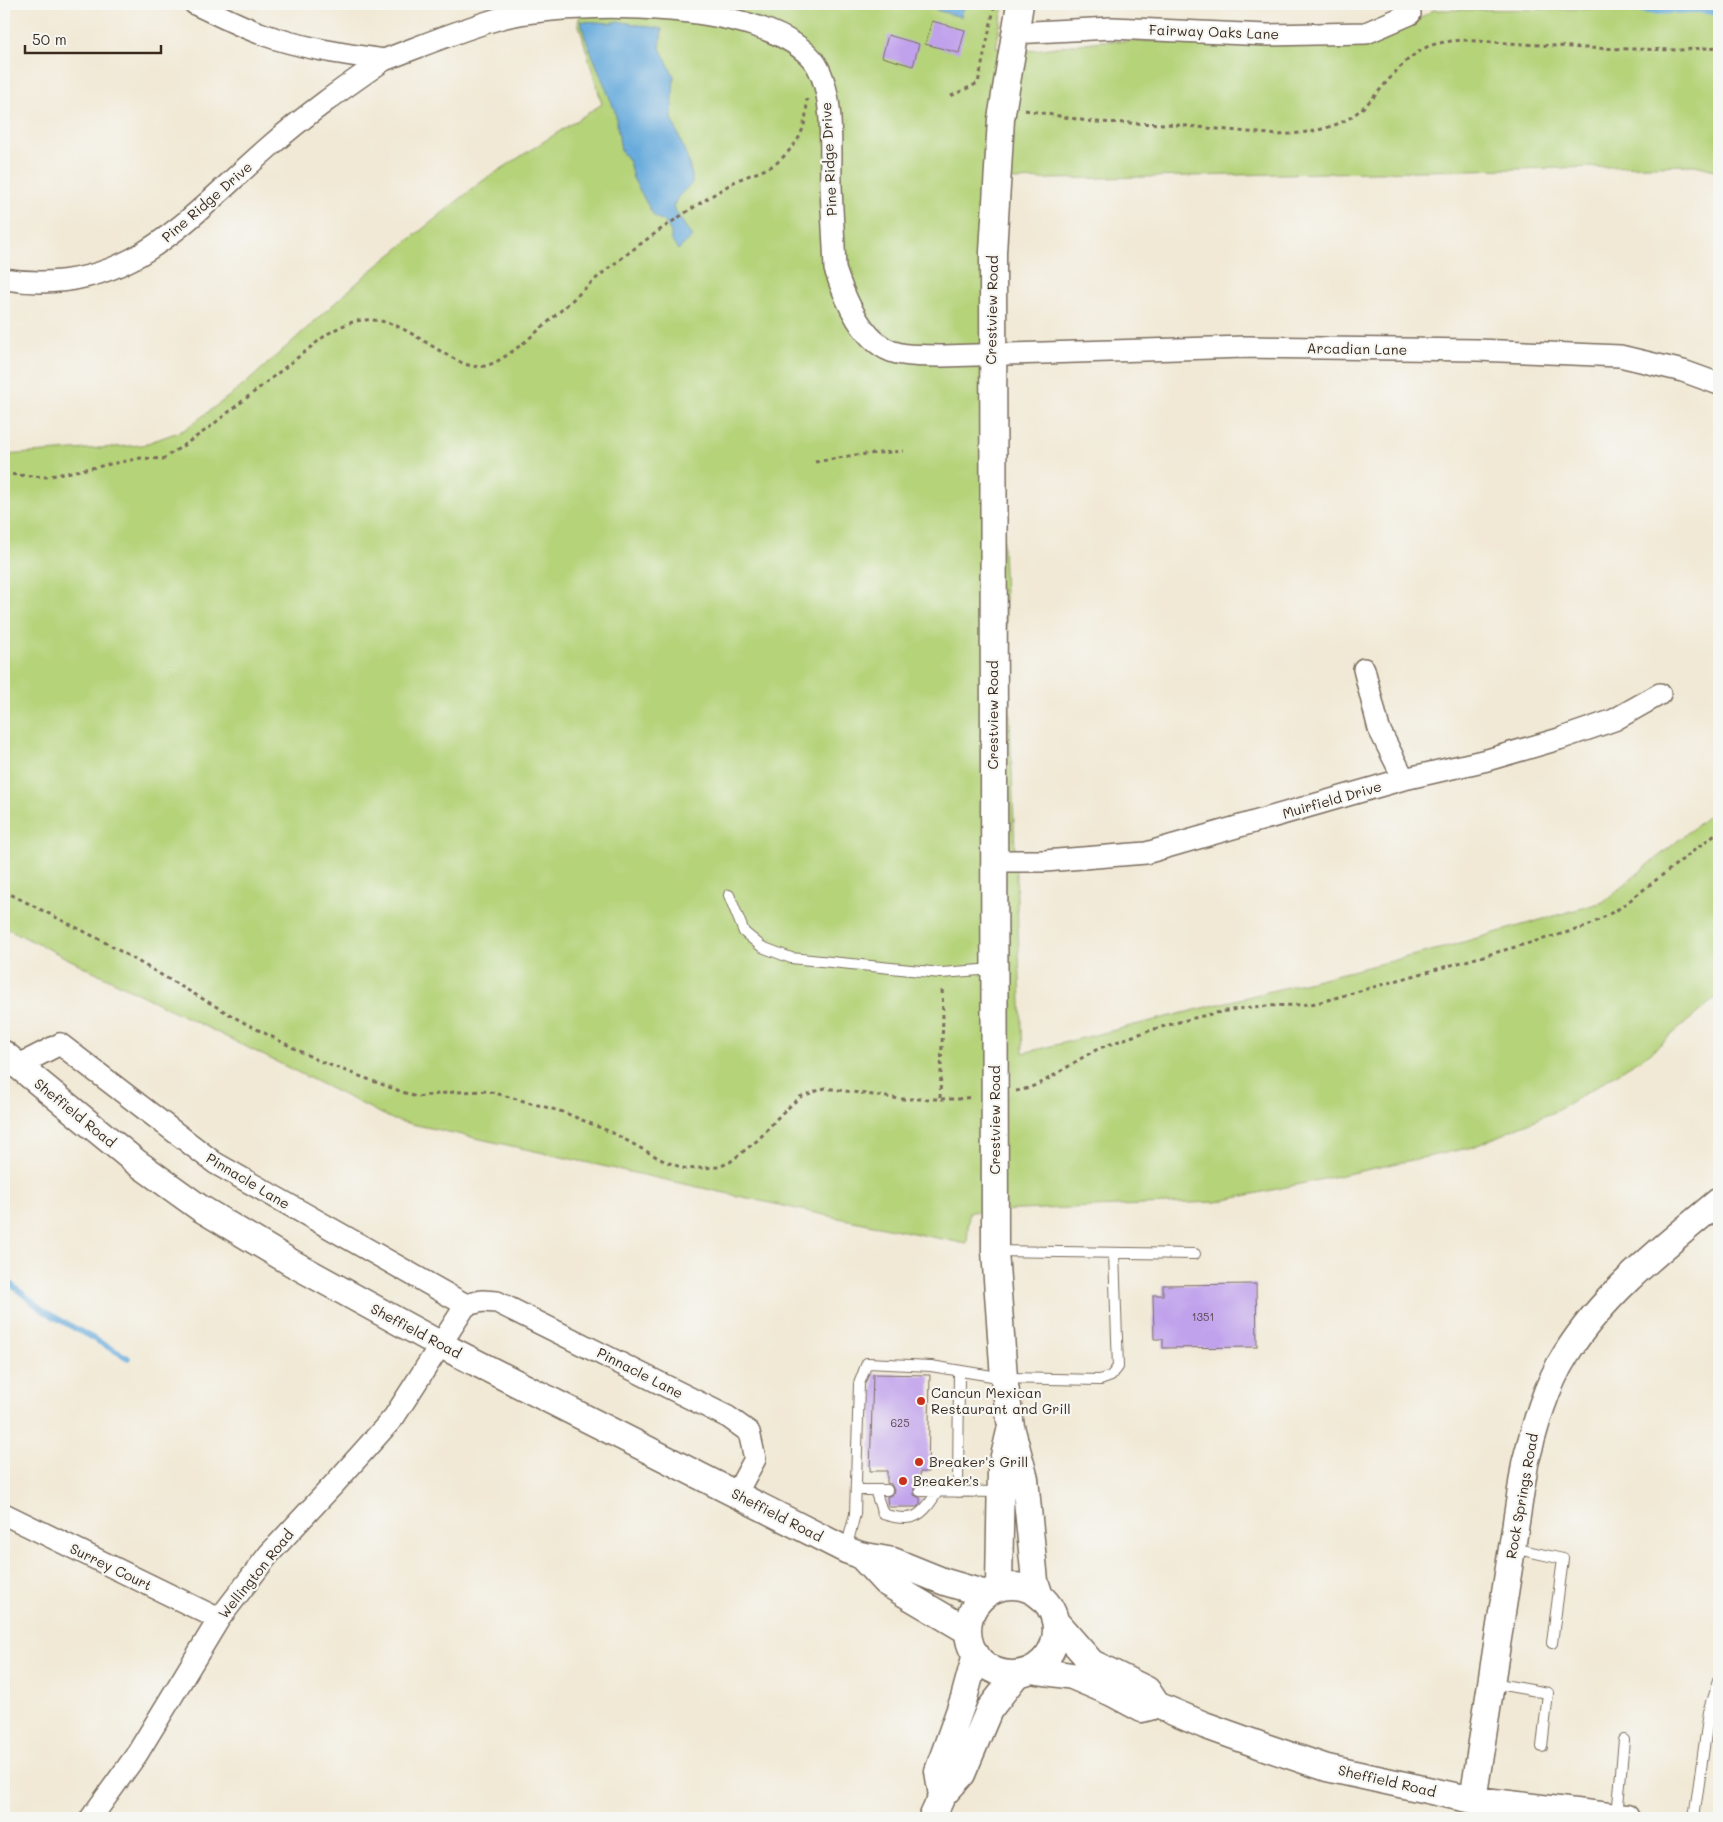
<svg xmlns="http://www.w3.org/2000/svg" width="1723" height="1822" font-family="Mali,sans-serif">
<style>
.green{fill:#b5d379;stroke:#787e4c}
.water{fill:#67abdc;stroke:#516a7d}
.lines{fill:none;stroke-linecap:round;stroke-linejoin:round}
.stream{stroke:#67abdc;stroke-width:5.5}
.building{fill:#c0a1ec}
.service-casing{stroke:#7b6d5e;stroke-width:12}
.minor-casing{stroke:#7b6d5e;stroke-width:24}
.tertiary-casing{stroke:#7b6d5e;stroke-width:29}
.path{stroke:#7b6d5e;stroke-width:3;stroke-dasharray:4 4;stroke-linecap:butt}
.service{stroke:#fff;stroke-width:10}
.minor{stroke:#fff;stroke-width:21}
.tertiary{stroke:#fff;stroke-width:26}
.poi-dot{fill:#c8321e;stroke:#f6f6f2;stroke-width:2}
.labels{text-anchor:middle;stroke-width:4.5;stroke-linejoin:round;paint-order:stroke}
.number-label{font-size:11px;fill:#5c4852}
.street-label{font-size:14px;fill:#3b2a1e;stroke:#f6f6f2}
.poi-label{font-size:14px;fill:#3b2a1e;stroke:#f6f6f2;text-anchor:start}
</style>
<rect width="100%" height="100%" fill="#f6f6f2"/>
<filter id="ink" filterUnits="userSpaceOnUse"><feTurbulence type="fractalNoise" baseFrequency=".02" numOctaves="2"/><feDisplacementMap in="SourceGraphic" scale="10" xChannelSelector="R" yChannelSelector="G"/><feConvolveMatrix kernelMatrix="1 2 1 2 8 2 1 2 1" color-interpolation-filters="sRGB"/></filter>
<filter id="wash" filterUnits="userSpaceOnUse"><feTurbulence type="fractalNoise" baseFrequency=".0096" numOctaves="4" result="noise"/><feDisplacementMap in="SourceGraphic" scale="20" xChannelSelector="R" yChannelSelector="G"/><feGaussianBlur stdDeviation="1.12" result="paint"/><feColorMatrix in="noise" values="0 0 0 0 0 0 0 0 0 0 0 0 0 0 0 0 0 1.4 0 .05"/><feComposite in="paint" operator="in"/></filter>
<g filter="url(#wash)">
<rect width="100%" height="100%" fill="#f1e9d5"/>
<path class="green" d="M584,4H1004L996,47L1020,52L1101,41L1383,42L1433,10L1719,8V171L1695,165L1005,180L1003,548L1023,1053L1439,949L1603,902L1719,807V995L1650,1053L1558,1110L1473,1147L1216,1202L969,1212L967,1244L829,1216L394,1120L4,927V455L142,445L184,430L244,385L368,273L481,182L602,104L578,22Z"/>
<path class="water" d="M938,4H965L961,17L936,10Z
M581,21L611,23L617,21L662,29L660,48L674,76L672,118L687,157L692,176V183L678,197L673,207L692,237L678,250L671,240V232L664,221L655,217L651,211L633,178L629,161L621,151L615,111L585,37Z"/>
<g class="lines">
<path class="stream" d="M1597,4L1655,12L1698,10L1719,13
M4,1279L44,1311L128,1358"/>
</g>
<g id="blocks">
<path class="building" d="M932,21L965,30L959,53L925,44Z
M888,35L919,44L913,66L882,57Z
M1256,1284L1257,1347L1163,1348V1339H1154L1153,1295H1163V1285Z
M873,1374L930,1375L928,1472H920V1484L914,1488V1495L920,1498V1504L917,1507H888L887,1497L893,1494L894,1490L891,1484L887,1483V1471H870Z"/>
</g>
</g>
<g filter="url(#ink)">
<use href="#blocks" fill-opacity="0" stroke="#7b6d5e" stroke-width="1"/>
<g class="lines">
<defs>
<path id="service" d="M729,895L744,932L762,947L791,958L941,973L994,969
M996,1251L1195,1254
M856,1490H887
M875,1490L883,1514C914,1524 922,1516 938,1491
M920,1491L1000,1492
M958,1492L959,1371
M1513,1548L1563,1559L1552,1643
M846,1549L855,1514L859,1384L867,1363L931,1366L1004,1378L1100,1380L1111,1376L1118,1367L1114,1253
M1492,1683L1548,1693L1542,1747
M1617,1816L1624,1740
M1694,1818L1709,1712L1719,1680"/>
<path id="minor" d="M1013,33L1112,28L1267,35L1366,33L1410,14
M384,60C424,45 464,28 505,17C577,0 772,0 816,64C835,95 830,150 831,186C832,214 834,241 835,269C845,299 863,345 897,353C911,357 928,355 943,356L1245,347L1477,350L1620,356L1683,371L1719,384
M4,279C127,299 186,219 269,147C305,115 345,87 384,60C343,54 301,48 262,34C239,26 217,14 195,4
M1364,669L1379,729L1404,779
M994,861H1045L1146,853L1404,779L1487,760L1559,739L1614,720L1660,694
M17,1066L60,1044L215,1163L466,1305
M4,1514L219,1619
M91,1818L137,1754L219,1619L269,1554L336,1482L394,1417L466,1305L482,1301L497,1302L728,1417L749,1432L755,1459L736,1494"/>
<path id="tertiary" d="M1020,4L1001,119L993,252L995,1251L1004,1378L1011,1427L1025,1479L1035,1581L1040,1596
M4,1054L136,1162L200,1208L292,1263L441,1345L846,1550L860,1555L893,1561L945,1582L986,1594
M860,1555L885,1582L968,1631
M968 1630a44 44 0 1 1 88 0a44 44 0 1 1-88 0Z
M999,1587L1001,1469L1010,1431
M1055,1621L1092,1663L1147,1690L1157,1705L1204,1725L1265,1747L1327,1768L1468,1799L1626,1818
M1030,1670L1072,1676L1112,1693L1142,1709L1157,1705
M942,1796L938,1771L964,1698L976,1654
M1473,1800L1525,1464C1535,1426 1545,1387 1566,1354C1604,1293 1665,1246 1719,1201
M932,1818L942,1796L962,1774L989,1710L1017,1674"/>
</defs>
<use href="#service" class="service-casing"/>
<use href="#minor" class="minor-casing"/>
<use href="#tertiary" class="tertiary-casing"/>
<path class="path" d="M951,96L978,83L995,4
M1025,110L1093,122L1167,124L1279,135C1302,133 1325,131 1346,120C1379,102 1396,58 1432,45C1442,42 1452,41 1462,40L1585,48L1680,50L1719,47
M815,462L855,455L904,451
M4,474L46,477L141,458L163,459L206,430L326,335C377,301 404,331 449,356C460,362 472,369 485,366C514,360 581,289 609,268C648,237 691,208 734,182C748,174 770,171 781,159C802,139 806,127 807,99
M4,891L99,939L241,1021L319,1061L416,1097L454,1092L488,1091L563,1112L613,1133L664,1161L686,1169L719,1167L730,1162L759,1139L780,1115L800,1097L825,1088L900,1099H958L973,1097
M1016,1091C1047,1087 1078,1055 1108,1045C1154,1028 1204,1013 1252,1007C1274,1005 1296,1006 1317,1003L1586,927L1620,908L1719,831
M940,1098L943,1018L942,987"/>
<use href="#service" class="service"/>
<use href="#minor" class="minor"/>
<use href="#tertiary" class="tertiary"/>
</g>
</g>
<g class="poi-dot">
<circle cx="921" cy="1401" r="5"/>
<circle cx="919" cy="1462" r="5"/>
<circle cx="903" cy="1481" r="5"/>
</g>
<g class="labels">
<g class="number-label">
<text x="1203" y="1321">1351</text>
<text x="900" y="1427">625</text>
</g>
<g class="street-label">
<text transform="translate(1214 32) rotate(2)" y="5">Fairway Oaks Lane</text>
<text transform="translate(829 159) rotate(-93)" y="5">Pine Ridge Drive</text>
<text transform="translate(207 202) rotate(-41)" y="5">Pine Ridge Drive</text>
<text transform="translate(992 310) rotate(-89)" y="5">Crestview Road</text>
<text transform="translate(1357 349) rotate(1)" y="5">Arcadian Lane</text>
<text transform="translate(993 715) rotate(-90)" y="5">Crestview Road</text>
<text transform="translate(1332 800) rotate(-16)" y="5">Muirfield Drive</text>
<text transform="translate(75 1113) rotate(39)" y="5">Sheffield Road</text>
<text transform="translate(995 1120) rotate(-90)" y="5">Crestview Road</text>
<text transform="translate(248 1181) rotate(31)" y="5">Pinnacle Lane</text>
<text transform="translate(416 1331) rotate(28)" y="5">Sheffield Road</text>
<text transform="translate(640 1373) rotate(27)" y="5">Pinnacle Lane</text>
<text transform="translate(1522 1496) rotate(-80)" y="5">Rock Springs Road</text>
<text transform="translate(777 1515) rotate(27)" y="5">Sheffield Road</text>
<text transform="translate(111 1567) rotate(26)" y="5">Surrey Court</text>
<text transform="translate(256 1574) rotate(-51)" y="5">Wellington Road</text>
<text transform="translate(1387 1781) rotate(13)" y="5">Sheffield Road</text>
</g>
<g class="poi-label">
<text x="931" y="1398">Cancun Mexican<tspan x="931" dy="16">Restaurant and Grill</tspan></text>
<text x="929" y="1467">Breaker's Grill</text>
<text x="913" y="1486">Breaker's</text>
</g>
</g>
<rect width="1723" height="1822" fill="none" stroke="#f6f6f2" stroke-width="20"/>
<path d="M25 45v8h136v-8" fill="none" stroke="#3b2a1e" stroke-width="2.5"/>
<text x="32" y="45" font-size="15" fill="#3b2a1e" stroke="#f6f6f2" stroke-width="4" paint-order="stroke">50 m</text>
</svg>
